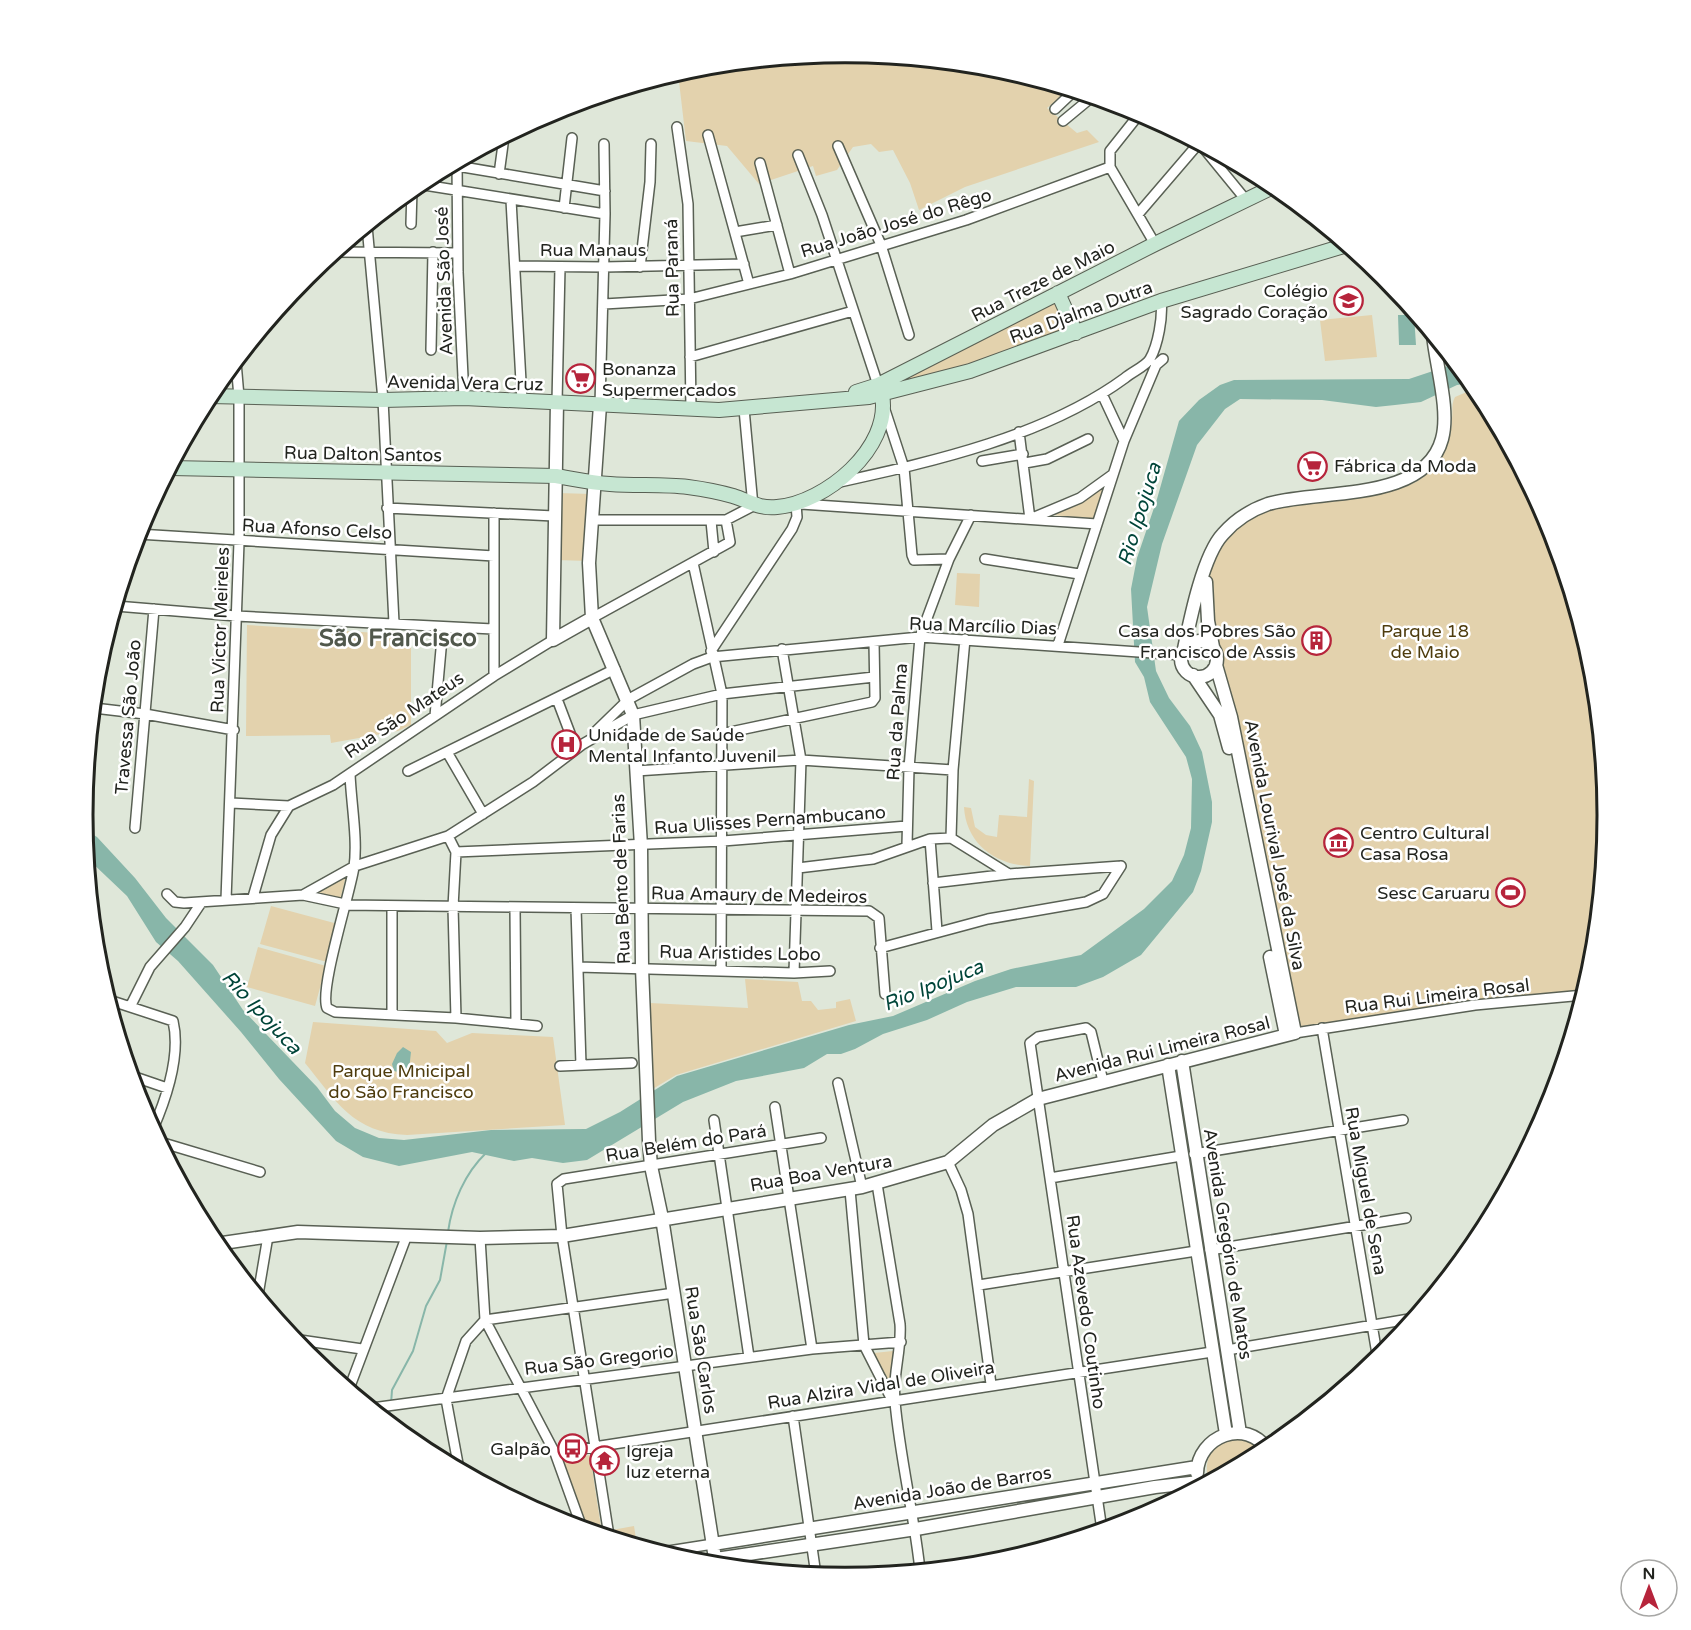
<svg xmlns="http://www.w3.org/2000/svg" width="1691" height="1630" font-family="'Varela Round',sans-serif">
<style>
.green{fill:#e3d2ad}
.water{fill:#88b6a9}
.lines{fill:none;stroke-linecap:round;stroke-linejoin:round}
.stream{stroke:#88b6a9;stroke-width:2}
.minor-casing{stroke:#596054;stroke-width:12}
.tertiary-casing{stroke:#596054;stroke-width:15}
.secondary-casing{stroke:#596054;stroke-width:16}
.minor{stroke:#fff;stroke-width:9}
.tertiary{stroke:#fff;stroke-width:12}
.secondary{stroke:#c6e6d2;stroke-width:14}
.labels{text-anchor:middle;stroke-width:5;stroke-linejoin:round;paint-order:stroke}
.street-label{font-size:18px;fill:#22241f;stroke:#fff}
.poi-label{font-size:18px;fill:#22241f;stroke:#fff;text-anchor:start}
.park-label{font-size:18px;fill:#4e3c0d;stroke:#fff}
.water-label{font-size:20px;font-style:italic;fill:#004539;stroke:#fff}
.district-label{font-size:24px;font-weight:bold;fill:#51584c;stroke:#fff}
.rim{fill:none;stroke:#22241f;stroke-width:3}
</style>
<rect width="100%" height="100%" fill="#dfe7d9"/>
<path class="green" d="M846,53L995,67L1069,90L1047,108L1077,133L1087,130L1099,142L965,187L919,210L910,183L893,150L879,152L871,144L853,147L837,170L816,176L813,166L759,184L727,146L686,141L678,73L697,67Z
M1061,294L1077,330L896,391L891,382Z
M1372,315L1377,357L1325,361L1320,320Z
M1476,388L1550,524L1593,667L1608,815L1593,964L1585,990L1427,1008L1295,1027L1214,634C1212,613 1207,590 1210,570C1222,504 1310,501 1362,495C1385,492 1408,490 1426,475C1444,459 1451,442 1452,419C1453,411 1451,404 1455,397Z
M1108,480L1094,520L1045,514Z
M558,493L591,494L589,561L556,560Z
M957,573L980,574L979,607L955,605Z
M247,625L411,635V725L398,731L331,743L330,735L246,736Z
M1029,779L1034,781L1030,866C996,865 966,844 964,807L971,808L975,827L986,835L997,837L999,815L1027,817Z
M347,871L340,901L311,893Z
M271,906L338,924L327,962L260,944Z
M258,947L326,966L315,1006L247,987Z
M745,979L798,982L802,1001H811L818,1010L836,1008V1002L850,999L856,1021L676,1075L651,1090L650,1003L748,1008Z
M313,1022L436,1031L447,1043L472,1033L553,1037L565,1125L407,1135C353,1133 336,1101 305,1063Z
M902,1350L896,1399L874,1353Z
M1231,1438L1252,1441L1263,1452L1208,1481C1204,1459 1210,1447 1231,1438Z
M590,1455L602,1534L583,1528L560,1460Z
M634,1526L637,1545L614,1538L612,1530Z"/>
<path class="water" d="M1398,315H1414L1416,345H1399Z
M1457,363L1472,383L1457,385L1421,402L1395,405L1376,407L1322,400L1240,399L1225,409L1197,445L1162,544L1147,607L1156,671L1169,698L1190,726L1202,752L1212,802V822L1201,871L1193,892L1141,955L1103,977L1076,987H1016L967,1002L927,1020L883,1034L855,1049L841,1054H827L804,1068L736,1081L683,1102L587,1160L563,1163L532,1158L514,1161L472,1152L399,1166L363,1157L336,1141L279,1079L241,1032L178,961L156,942L127,896L87,858L84,829L97,837L135,878L166,918L213,965L243,1010L317,1087L335,1111L355,1128L379,1138L404,1140L491,1130L586,1129L620,1112L677,1076L849,1025L893,1016L975,981L1011,969L1081,955L1144,909L1172,881L1184,855L1191,828L1192,779L1186,757L1150,702L1144,677L1135,662L1131,589L1137,558L1157,499L1179,421L1199,400L1220,385L1234,380L1409,379Z
M403,1047L411,1052L409,1070L402,1073L394,1071L392,1064L397,1053Z"/>
<g class="lines">
<path class="stream" d="M448,1232C452,1203 465,1173 486,1153
M391,1404L392,1390L413,1351L426,1306L440,1280L447,1241
M388,1421L390,1409"/>
<defs>
<path id="minor" d="M1055,109L1074,91
M1063,121L1092,97
M677,127L688,204L691,409
M708,135L749,284
M1201,145L1246,200
M838,146L881,245L909,335
M798,155L822,215L878,385
M457,162L458,272L464,398
M760,163L790,274
M457,166L605,191
M1110,167L1155,244
M1110,167V151L1141,112
M499,174L504,137
M418,184L605,214
M511,200L522,400
M564,208L572,138
M1139,213L1199,143
M411,224L412,189
M367,226L383,400L394,623
M735,232L777,225
M336,252L457,253
M515,266L604,267L744,264
M640,267L650,182L651,144
M604,304L689,299L790,274L966,220L1110,167
M431,350L433,252
M690,357L853,311
M1102,394L1124,441
M557,402L560,267
M600,405L605,214L604,144
M885,410L904,468L912,555L914,560L949,559
M1019,432L1030,519L1080,498L1112,475
M982,461L1023,454
M1025,463L1047,459L1088,439
M840,482C935,461 1046,436 1125,378C1132,372 1146,366 1150,359C1158,345 1163,317 1161,301
M801,504L1097,524
M387,508L554,516
M593,520H726L753,506L744,409
M711,521L714,552
M138,534L494,556
M985,559L1079,574
M693,563L722,694L721,970
M116,606L236,616L493,629
M592,618L730,542L726,520
M1058,645L1124,441L1156,365L1163,359
M782,649L801,760L794,973
M711,651L792,529L797,517L796,504
M494,676V513
M557,699L576,749
M94,708L145,714L234,730
M435,716L443,627
M593,734L629,699L693,664L712,657L920,637L1182,655
M721,734L872,702L875,698L874,642
M447,752L483,814
M408,771L615,669
M636,771L801,760L953,770
M350,774C351,802 358,840 354,867C350,894 319,989 327,1008L335,1012L456,1018L537,1026
M231,803L289,806
M135,828L154,609
M448,836L456,852L453,907L456,1018
M951,838L953,770L965,639
M951,838L1009,874
M930,839L937,931
M907,845L909,768L920,637L949,559L971,515
M456,852L723,841L907,826
M798,868L873,859L930,839L951,838
M933,883L1009,874L1121,866
M167,894L175,902L184,903L303,895L355,866L448,836L533,782L583,744L633,715L722,694L874,677
M303,895L345,904
M253,897L271,835L289,806L333,785L494,676L553,640
M226,900L239,542V397L236,362
M345,905L869,911L879,918L885,994
M515,908L516,1023
M576,908L581,1065
M880,948L988,919L1086,902L1103,894L1121,866
M578,967L794,973L830,971
M109,1000L173,1021C181,1055 166,1099 153,1129
M130,1007L150,967L185,927L201,903
M392,1015V906
M1322,1028L1378,1360
M1295,1033L1475,1005L1584,995
M560,1066L632,1063
M132,1076L167,1088
M838,1083L862,1187
M775,1107L812,1349
M714,1120L749,1357
M160,1142L260,1172
M1194,1154L1403,1120
M948,1162L961,1190L968,1214L991,1384
M1050,1178L1181,1156
M877,1184L900,1324C902,1350 892,1376 895,1402C900,1458 914,1514 920,1570
M850,1190L864,1345L892,1400
M480,1238L485,1320L555,1453L582,1528
M1210,1250L1406,1218
M979,1285L1196,1251
M258,1295L268,1236
M485,1320L674,1293
M293,1339L362,1349
M1227,1350L1409,1319
M349,1389L407,1235
M372,1408L812,1349L901,1342
M793,1416L816,1575
M555,1453L1212,1352
M459,1469L446,1399L466,1341L485,1320
M1102,1530L1030,1043L1038,1037L1086,1028L1091,1032L1103,1081
M609,1536L562,1236L557,1184L564,1179L821,1138
M662,1552L713,1544
M693,1562L716,1559"/>
<path id="tertiary" d="M600,405L589,563L592,618L633,715L641,846L642,968L649,1141L651,1166L662,1218L716,1565
M1206,582L1208,621L1213,647
M553,640L557,402
M553,640L592,618
M1181 659a18 18 0 1 1 36 0a18 18 0 1 1-36 0Z
M1184,649C1190,620 1203,555 1223,534C1235,520 1251,510 1268,504C1318,489 1425,503 1442,439C1450,410 1436,366 1433,335
M1193,675L1220,715L1229,748
M1270,957L1286,1035
M1182,1061L1240,1433
M1168,1065L1226,1434
M216,1244L298,1232L480,1238L562,1236L862,1187L948,1162L993,1125L1038,1099L1295,1033L1231,717L1216,665
M1197,1473C1198,1436 1246,1417 1268,1450
M713,1544L1197,1467
M716,1559L916,1529L1155,1487L1199,1482"/>
<path id="secondary" d="M1058,293L1076,333
M856,392L878,385L1155,244L1275,186
M209,396L383,400L464,398L719,410L869,397L970,371L1161,301L1347,245
M171,468L556,476C574,479 592,483 610,484C636,486 663,484 688,487C703,489 719,492 733,496C749,501 759,509 777,507C825,503 892,448 882,395"/>
</defs>
<use href="#minor" class="minor-casing"/>
<use href="#tertiary" class="tertiary-casing"/>
<use href="#secondary" class="secondary-casing"/>
<use href="#minor" class="minor"/>
<use href="#tertiary" class="tertiary"/>
<use href="#secondary" class="secondary"/>
</g>
<defs>
<symbol id="school-ring" viewBox="-11 -11 22 22"><circle r="9.5" fill="#fff" stroke="#b6243b" stroke-width="1.5"/><path d="M0-5L7-2L0 1L-7-2ZM-4 1L0 2.5L4 1V4Q0 6-4 4Z" fill="#b6243b"/></symbol>
<symbol id="supermarket-ring" viewBox="-11 -11 22 22"><circle r="9.5" fill="#fff" stroke="#b6243b" stroke-width="1.5"/><path d="M-6-5.5h2.5l.6 2H6L4.5 2H-2.5L-4.4-4H-6ZM-1.5 3.2a1.3 1.3 0 1 0 .1 0ZM3 3.2a1.3 1.3 0 1 0 .1 0Z" fill="#b6243b"/></symbol>
<symbol id="building-ring" viewBox="-11 -11 22 22"><circle r="9.5" fill="#fff" stroke="#b6243b" stroke-width="1.5"/><path d="M-4-6H4V6H1V3H-1V6H-4ZM-2.5-4.3h1.7v1.8h-1.7ZM.8-4.3h1.7v1.8H.8ZM-2.5-1h1.7V.8h-1.7ZM.8-1h1.7V.8H.8Z" fill="#b6243b"/></symbol>
<symbol id="hospital-ring" viewBox="-11 -11 22 22"><circle r="9.5" fill="#fff" stroke="#b6243b" stroke-width="1.5"/><path d="M-5-5h3v3.5h4V-5h3V5h-3V1.5h-4V5h-3Z" fill="#b6243b"/></symbol>
<symbol id="museum-ring" viewBox="-11 -11 22 22"><circle r="9.5" fill="#fff" stroke="#b6243b" stroke-width="1.5"/><path d="M0-6L6-3V-2H-6V-3ZM-5-1h2V3h-2ZM-1-1h2V3h-2ZM3-1h2V3H3ZM-6 4H6V6H-6Z" fill="#b6243b"/></symbol>
<symbol id="stadium-ring" viewBox="-11 -11 22 22"><circle r="9.5" fill="#fff" stroke="#b6243b" stroke-width="1.5"/><path d="M0-5a6.5 5 0 1 0 0 10a6.5 5 0 1 0 0-10ZM-3.5-1.8h7v3.6h-7Z" fill="#b6243b"/></symbol>
<symbol id="bus-ring" viewBox="-11 -11 22 22"><circle r="9.5" fill="#fff" stroke="#b6243b" stroke-width="1.5"/><path d="M-5-6H5V4H4V6H2V4H-2V6H-4V4H-5ZM-3.5-4V0h7V-4ZM-3.5 1.2v1.5H-2V1.2ZM2 1.2v1.5H3.5V1.2Z" fill="#b6243b"/></symbol>
<symbol id="temple-ring" viewBox="-11 -11 22 22"><circle r="9.5" fill="#fff" stroke="#b6243b" stroke-width="1.5"/><path d="M0-6L5-2H3V0L6.5 2.5H4V6H1.5V3h-3V6H-4V2.5H-6.5L-3 0V-2H-5Z" fill="#b6243b"/></symbol>
</defs>
<g fill-rule="evenodd">
<use href="#school-ring" x="1332" y="284" width="33" height="33"/>
<use href="#supermarket-ring" x="564" y="362" width="33" height="33"/>
<use href="#supermarket-ring" x="1296" y="450" width="33" height="33"/>
<use href="#building-ring" x="1300" y="624" width="33" height="33"/>
<use href="#hospital-ring" x="550" y="728" width="33" height="33"/>
<use href="#museum-ring" x="1322" y="826" width="33" height="33"/>
<use href="#stadium-ring" x="1494" y="876" width="33" height="33"/>
<use href="#bus-ring" x="556" y="1432" width="33" height="33"/>
<use href="#temple-ring" x="588" y="1444" width="33" height="33"/>
</g>
<g class="labels">
<g class="street-label">
<text transform="translate(896 223) rotate(-17)" y="6">Rua João José do Rêgo</text>
<text x="593" y="256">Rua Manaus</text>
<text transform="translate(672 268) rotate(-91)" y="6">Rua Paraná</text>
<text transform="translate(444 281) rotate(-92)" y="6">Avenida São José</text>
<text transform="translate(1043 281) rotate(-27)" y="6">Rua Treze de Maio</text>
<text transform="translate(1081 312) rotate(-20)" y="6">Rua Djalma Dutra</text>
<text transform="translate(465 383) rotate(1)" y="6">Avenida Vera Cruz</text>
<text transform="translate(363 454) rotate(1)" y="6">Rua Dalton Santos</text>
<text transform="translate(317 529) rotate(3)" y="6">Rua Afonso Celso</text>
<text transform="translate(983 626) rotate(2)" y="6">Rua Marcílio Dias</text>
<text transform="translate(220 630) rotate(-88)" y="6">Rua Victor Meireles</text>
<text transform="translate(404 715) rotate(-34)" y="6">Rua São Mateus</text>
<text transform="translate(128 717) rotate(-85)" y="6">Travessa São João</text>
<text transform="translate(897 722) rotate(-86)" y="6">Rua da Palma</text>
<text transform="translate(770 820) rotate(-4)" y="6">Rua Ulisses Pernambucano</text>
<text transform="translate(1275 845) rotate(79)" y="6">Avenida Lourival José da Silva</text>
<text transform="translate(621 879) rotate(-92)" y="6">Rua Bento de Farias</text>
<text transform="translate(759 895) rotate(1)" y="6">Rua Amaury de Medeiros</text>
<text transform="translate(740 953) rotate(1)" y="6">Rua Aristides Lobo</text>
<text transform="translate(1437 996) rotate(-7)" y="6">Rua Rui Limeira Rosal</text>
<text transform="translate(1162 1049) rotate(-14)" y="6">Avenida Rui Limeira Rosal</text>
<text transform="translate(686 1143) rotate(-9)" y="6">Rua Belém do Pará</text>
<text transform="translate(821 1173) rotate(-10)" y="6">Rua Boa Ventura</text>
<text transform="translate(1366 1191) rotate(80)" y="6">Rua Miguel de Sena</text>
<text transform="translate(1228 1244) rotate(81)" y="6">Avenida Gregório de Matos</text>
<text transform="translate(1086 1312) rotate(82)" y="6">Rua Azevedo Coutinho</text>
<text transform="translate(701 1350) rotate(81)" y="6">Rua São Carlos</text>
<text transform="translate(599 1360) rotate(-7)" y="6">Rua São Gregorio</text>
<text transform="translate(881 1385) rotate(-9)" y="6">Rua Alzira Vidal de Oliveira</text>
<text transform="translate(952 1488) rotate(-9)" y="6">Avenida João de Barros</text>
</g>
<g class="poi-label">
<text x="1328" y="297" text-anchor="end">Colégio<tspan x="1328" dy="21">Sagrado Coração</tspan></text>
<text x="602" y="375">Bonanza<tspan x="602" dy="21">Supermercados</tspan></text>
<text x="1334" y="472">Fábrica da Moda</text>
<text x="1296" y="637" text-anchor="end">Casa dos Pobres São<tspan x="1296" dy="21">Francisco de Assis</tspan></text>
<text x="588" y="741">Unidade de Saúde<tspan x="588" dy="21">Mental Infanto Juvenil</tspan></text>
<text x="1360" y="839">Centro Cultural<tspan x="1360" dy="21">Casa Rosa</tspan></text>
<text x="1490" y="899" text-anchor="end">Sesc Caruaru</text>
<text x="551" y="1455" text-anchor="end">Galpão</text>
<text x="626" y="1457">Igreja<tspan x="626" dy="21">luz eterna</tspan></text>
</g>
<g class="park-label">
<text x="1425" y="637">Parque 18<tspan x="1425" dy="21">de Maio</tspan></text>
<text x="401" y="1077">Parque Mnicipal<tspan x="401" dy="21">do São Francisco</tspan></text>
</g>
<g class="water-label">
<text transform="translate(1139 514) rotate(-73)" y="7">Rio Ipojuca</text>
<text transform="translate(933 985) rotate(-22)" y="7">Rio Ipojuca</text>
<text transform="translate(262 1012) rotate(47)" y="7">Rio Ipojuca</text>
</g>
<g class="district-label">
<text x="398" y="646">São Francisco</text>
</g>
</g>
<path d="M0 0H1691V1630H0ZM93 815a752 752 0 1 1 1504 0a752 752 0 1 1-1504 0Z" fill="#fff" fill-rule="evenodd"/>
<path class="rim" d="M93 815a752 752 0 1 1 1504 0a752 752 0 1 1-1504 0Z"/>
<g transform="translate(1649 1588)"><circle r="28" fill="#ffffff" stroke="#a7a7a5" stroke-width="1.5"/>
<path d="M0-4.5L10 22L0 15L-10 22Z" fill="#b6243b"/>
<text y="-9" font-size="16" font-weight="bold" text-anchor="middle" fill="#22241f">N</text>
</g>
</svg>
